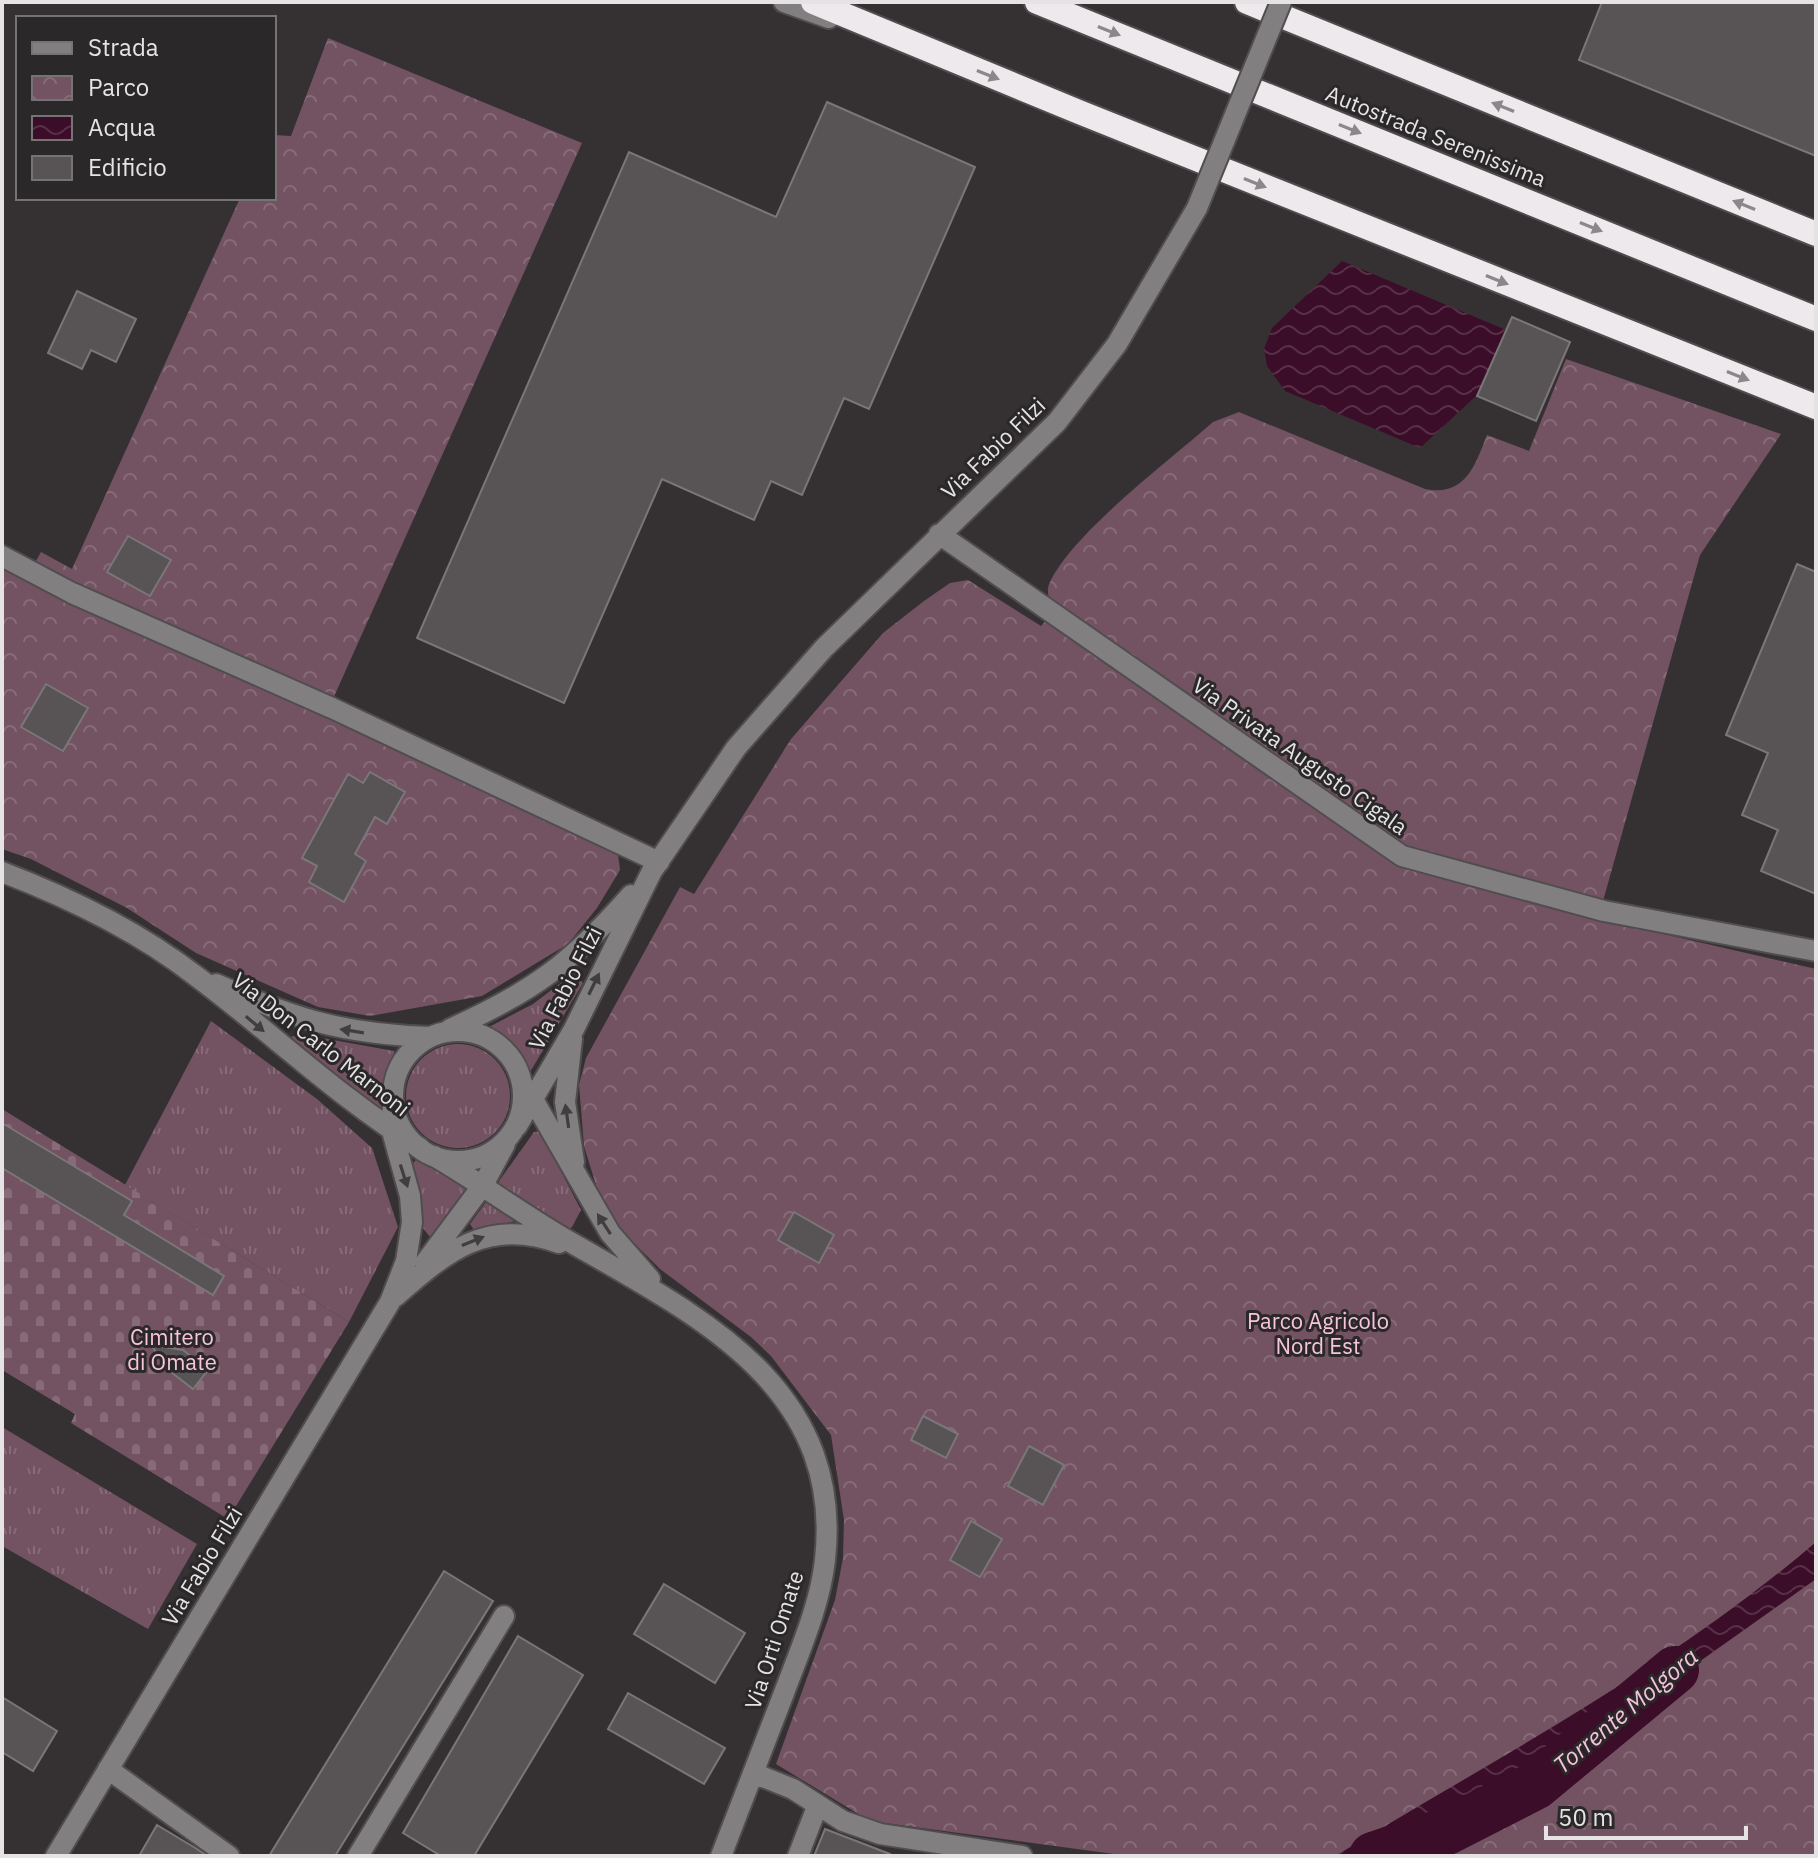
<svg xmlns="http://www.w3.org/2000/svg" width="1818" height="1858" font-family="'IBM Plex Sans',sans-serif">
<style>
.grass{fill:url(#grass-tufts)}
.cemetery{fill:url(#cemetery-stones)}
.park{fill:url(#park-crowns)}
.water{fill:url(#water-waves)}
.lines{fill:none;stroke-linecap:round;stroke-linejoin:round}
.river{stroke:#3b0d29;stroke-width:48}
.building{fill:#585456;stroke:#7b7678;stroke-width:2}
.minor-casing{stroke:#514d4f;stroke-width:24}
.highway-casing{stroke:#514d4f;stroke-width:28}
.minor{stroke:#817f80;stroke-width:20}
.highway{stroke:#eee9ec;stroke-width:24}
.minor-bridge-casing{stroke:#514d4f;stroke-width:24;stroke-linecap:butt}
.minor-bridge{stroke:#817f80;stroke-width:20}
.oneway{fill:#8c888a}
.oneway2{fill:#403e3f}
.labels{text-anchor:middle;stroke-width:6;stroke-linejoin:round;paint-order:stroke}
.street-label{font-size:22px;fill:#e5e3e4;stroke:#2b2829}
.park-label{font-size:22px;fill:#f7c4dc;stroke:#2b2829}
.water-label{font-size:24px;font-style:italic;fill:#f5c2db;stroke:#2b2829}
</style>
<defs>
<pattern id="grass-tufts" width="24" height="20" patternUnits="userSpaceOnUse" patternTransform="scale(2)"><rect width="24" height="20" fill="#735262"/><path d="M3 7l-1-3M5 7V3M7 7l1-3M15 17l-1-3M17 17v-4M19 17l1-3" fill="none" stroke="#876b78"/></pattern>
<pattern id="cemetery-stones" width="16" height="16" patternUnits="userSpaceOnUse" patternTransform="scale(2)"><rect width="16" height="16" fill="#735262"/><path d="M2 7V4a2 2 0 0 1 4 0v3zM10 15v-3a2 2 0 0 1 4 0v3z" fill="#876b78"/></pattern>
<pattern id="park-crowns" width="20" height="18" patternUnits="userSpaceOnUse" patternTransform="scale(2)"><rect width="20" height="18" fill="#735262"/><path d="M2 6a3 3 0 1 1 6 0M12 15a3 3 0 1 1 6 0" fill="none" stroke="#876b78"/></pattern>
<pattern id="water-waves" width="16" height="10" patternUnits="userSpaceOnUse" patternTransform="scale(2)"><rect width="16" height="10" fill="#3b0d29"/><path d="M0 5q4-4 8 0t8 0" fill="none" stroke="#573048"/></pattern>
</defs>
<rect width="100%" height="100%" fill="#353133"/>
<path class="grass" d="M574,973L583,983L530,1072L514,1047L489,1027L533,1004Z
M211,1021L317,1099L372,1148L398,1227L349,1322L125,1185Z
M300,1034L394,1051L380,1115L289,1043L291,1037Z
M406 1096a52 52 0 1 1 104 0a52 52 0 1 1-104 0Z
M540,1131L581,1210L572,1227L565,1232L498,1189L499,1181L534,1132Z
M416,1160L471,1189L436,1235L430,1237L422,1227L411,1165Z
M489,1198L520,1220L474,1230L470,1224Z
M2,1427L197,1544L148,1629L2,1546Z"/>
<path class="cemetery" d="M2,1109L349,1322L228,1519L71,1423L75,1414L2,1370Z"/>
<path class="park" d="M328,38L582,143L332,701L612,848L618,854L620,870L597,908L568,944L482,996L370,1016L318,1007L196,953L127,908L31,859L2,849V550L32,568L41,552L72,569L240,198H274V135L291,136Z
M1566,359L1781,434L1700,555L1598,919L1816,969V1856H1129L870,1821L776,1764L835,1600L843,1558L844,1520L831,1435L771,1356L751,1337L660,1269L623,1232L599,1195L584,1146L579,1085L586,1058L680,887L694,894L791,739L883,633L924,601L950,583L968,580L1041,626L1055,611C1050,601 1045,592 1050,582C1074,532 1169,461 1213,422L1239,412L1425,489C1465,497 1475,466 1487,435L1529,451Z"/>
<path class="water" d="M1342,261L1506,330L1477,395L1420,448L1285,391L1267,366L1264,349L1272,328Z
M1816,1542V1579L1665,1686L1388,1856H1335C1500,1756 1669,1668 1816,1542Z"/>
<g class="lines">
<path class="river" d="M1373,1856L1447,1831L1535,1786L1675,1670"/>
</g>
<path class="building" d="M1602,2H1816V156L1579,60Z
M827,102L975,167L869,409L844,398L802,495L771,481L754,520L662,479L564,703L417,638L629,152L776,217Z
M77,291L136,319L116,362L91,350L82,369L48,353Z
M1512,317L1570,342L1536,421L1477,396Z
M128,536L171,560L150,596L107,572Z
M1797,564L1816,572V894L1761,871L1778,830L1742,815L1768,753L1726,735Z
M46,684L88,708L63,751L21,727Z
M370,772L405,792L387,824L375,817L355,854L366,861L344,902L309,882L317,866L302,858L348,774L363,783Z
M2,1123L132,1201L124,1215L224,1276L213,1295L2,1168Z
M794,1212L834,1235L819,1263L778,1240Z
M151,1345L183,1350L208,1370L193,1389L171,1372Z
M923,1416L958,1434L946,1458L911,1440Z
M1029,1446L1064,1465L1043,1505L1008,1486Z
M971,1521L1002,1539L980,1577L950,1560Z
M444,1571L493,1601L335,1856H269Z
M664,1584L745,1633L715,1683L634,1634Z
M518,1636L583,1675L474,1856H441L403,1833Z
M628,1693L725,1748L704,1784L608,1729Z
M2,1697L57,1731L33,1771L2,1752Z
M157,1825L197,1849L207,1856H139Z
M825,1829L890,1854V1856H814Z"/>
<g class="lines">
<defs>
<path id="minor" d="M784,2L829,18
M939,534L1402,856L1604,911L1816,951
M2,556L72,593L332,708L659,862
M2,872C70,898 138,931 196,976C272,1033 339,1098 420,1148
M216,984C296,1019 342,1034 430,1037
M450,1029C534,991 570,964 631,895
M393 1096a65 65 0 1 1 130 0a65 65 0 1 1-130 0Z
M572,1039L565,1102L574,1162
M527,1089L610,1233L650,1279
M517,1126L574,1029L652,871L736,748L824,648L1057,422L1117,344L1197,208
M434,1156C482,1184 525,1216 572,1243C698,1316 844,1386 825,1560C820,1605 800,1650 784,1693C763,1747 742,1802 721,1856
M425,1263L483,1185L505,1144
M396,1296C447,1251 488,1217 559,1243
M108,1769L229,1856
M753,1773L793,1789L843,1821L880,1834L1022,1856
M56,1856L390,1302L406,1261L412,1222L410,1196L392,1131L393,1100
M358,1856L504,1616
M798,1856L817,1807"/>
<path id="highway" d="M813,2L1079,112L1816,407
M1037,2L1816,319
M1247,2L1816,234"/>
</defs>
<use href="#minor" class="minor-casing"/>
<use href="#highway" class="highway-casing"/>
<use href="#minor" class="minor"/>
<use href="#highway" class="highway"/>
<defs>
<path id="minor-bridge" d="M1197,208L1281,2"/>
</defs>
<use href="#minor-bridge" class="minor-bridge-casing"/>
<use href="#minor-bridge" class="minor-bridge"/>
</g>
<defs><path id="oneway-solid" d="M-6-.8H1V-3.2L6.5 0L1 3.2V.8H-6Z" transform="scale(2)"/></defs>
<g class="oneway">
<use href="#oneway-solid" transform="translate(1109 31) rotate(22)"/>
<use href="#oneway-solid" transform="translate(988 75) rotate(22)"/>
<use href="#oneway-solid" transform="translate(1503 107) rotate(-158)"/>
<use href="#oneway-solid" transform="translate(1350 129) rotate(22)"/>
<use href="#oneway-solid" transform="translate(1255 183) rotate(22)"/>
<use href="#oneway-solid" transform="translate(1744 205) rotate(-158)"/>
<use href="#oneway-solid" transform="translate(1591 227) rotate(22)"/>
<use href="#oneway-solid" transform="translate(1497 280) rotate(22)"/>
<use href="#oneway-solid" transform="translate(1738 376) rotate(22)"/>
</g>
<g class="oneway2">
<use href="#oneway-solid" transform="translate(594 984) rotate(-64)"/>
<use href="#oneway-solid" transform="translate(255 1024) rotate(40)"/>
<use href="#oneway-solid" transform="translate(352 1031) rotate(-171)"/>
<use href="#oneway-solid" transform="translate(567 1116) rotate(-98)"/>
<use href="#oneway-solid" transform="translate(404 1176) rotate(72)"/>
<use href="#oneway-solid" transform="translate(604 1224) rotate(-123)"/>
<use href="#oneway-solid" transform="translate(473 1241) rotate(-22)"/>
</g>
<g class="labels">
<g class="street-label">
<text transform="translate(1436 136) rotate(22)" y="8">Autostrada Serenissima</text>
<text transform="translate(993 448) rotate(-44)" y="8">Via Fabio Filzi</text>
<text transform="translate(1300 756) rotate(35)" y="8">Via Privata Augusto Cigala</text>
<text transform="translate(565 988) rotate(-63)" y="8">Via Fabio Filzi</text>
<text transform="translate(321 1044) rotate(38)" y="8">Via Don Carlo Marnoni</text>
<text transform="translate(202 1566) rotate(-59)" y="8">Via Fabio Filzi</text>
<text transform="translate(774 1640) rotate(-72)" y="8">Via Orti Omate</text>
</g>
<g class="park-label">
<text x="1318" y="1329">Parco Agricolo<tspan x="1318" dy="25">Nord Est</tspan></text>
<text x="172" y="1345">Cimitero<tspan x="172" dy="25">di Omate</tspan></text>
</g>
<g class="water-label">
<text transform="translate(1626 1711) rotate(-40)" y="8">Torrente Molgora</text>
</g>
</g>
<rect width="1818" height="1858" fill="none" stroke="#e5e3e4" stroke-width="8"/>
<rect x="16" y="16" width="260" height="184" fill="#2b2829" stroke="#757374" stroke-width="2"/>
<rect x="32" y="42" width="40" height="12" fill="#817f80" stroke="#757374" stroke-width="2"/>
<text x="88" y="56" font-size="24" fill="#e5e3e4">Strada</text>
<rect x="32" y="76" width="40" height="24" fill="url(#park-crowns)" stroke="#757374" stroke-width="2"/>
<text x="88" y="96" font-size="24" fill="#e5e3e4">Parco</text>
<rect x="32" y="116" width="40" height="24" fill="url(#water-waves)" stroke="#757374" stroke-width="2"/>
<text x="88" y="136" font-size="24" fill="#e5e3e4">Acqua</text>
<rect x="32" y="156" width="40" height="24" fill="#585456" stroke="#757374" stroke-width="2"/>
<text x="88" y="176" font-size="24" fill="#e5e3e4">Edificio</text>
<path d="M1546 1826v12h200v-12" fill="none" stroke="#e5e3e4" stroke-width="4"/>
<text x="1558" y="1826" font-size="24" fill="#e5e3e4" stroke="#2b2829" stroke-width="6" paint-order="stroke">50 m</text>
</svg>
